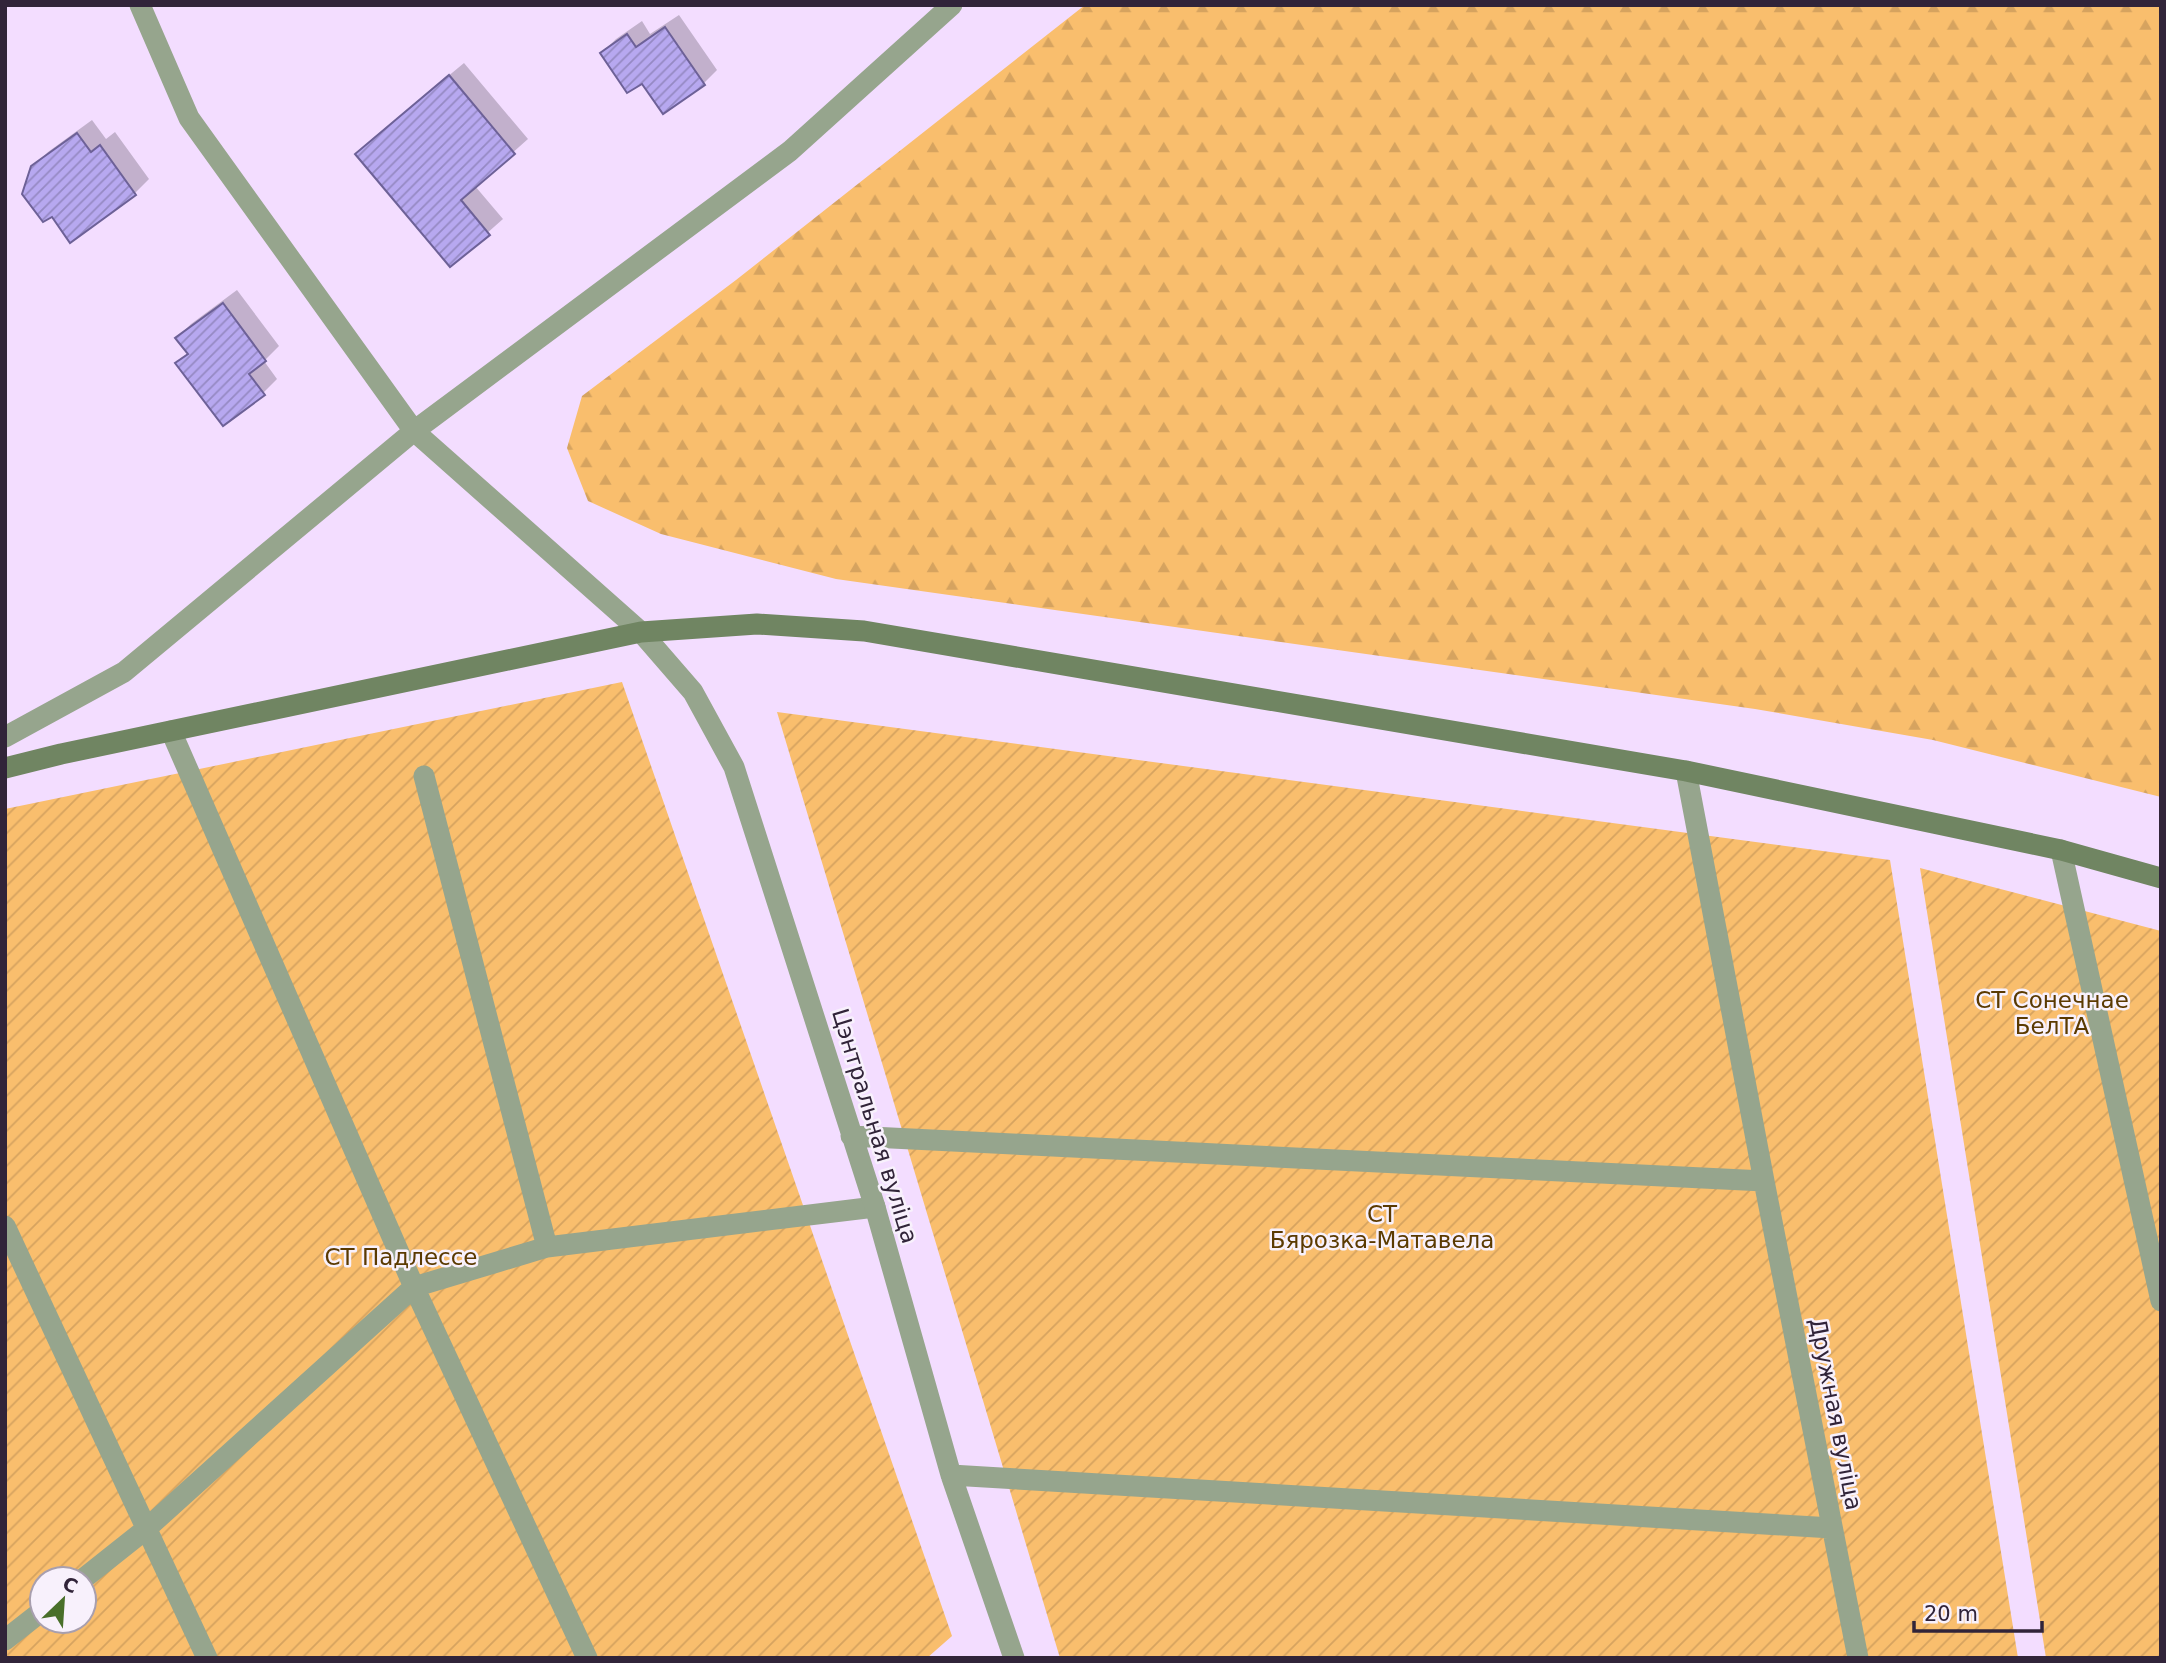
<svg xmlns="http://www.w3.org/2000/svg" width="2166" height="1663" font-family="'DejaVu Sans',sans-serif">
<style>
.forest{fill:url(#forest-firs)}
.garden{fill:url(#garden-furrows);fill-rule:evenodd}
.shadow{fill:#0003}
.building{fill:url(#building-hatch);stroke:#6d6197;stroke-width:2}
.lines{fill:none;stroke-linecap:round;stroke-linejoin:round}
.lane{stroke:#96a58d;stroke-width:21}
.street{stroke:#96a58d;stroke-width:21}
.secondary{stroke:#708562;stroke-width:21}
.labels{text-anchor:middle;stroke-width:5;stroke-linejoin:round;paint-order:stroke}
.park-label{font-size:23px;fill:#5b3a01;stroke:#f8f1fc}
.street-label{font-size:23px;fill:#312439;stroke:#f8f1fc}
</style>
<defs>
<pattern id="forest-firs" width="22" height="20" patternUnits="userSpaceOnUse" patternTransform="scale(1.75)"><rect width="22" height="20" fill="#f9be6d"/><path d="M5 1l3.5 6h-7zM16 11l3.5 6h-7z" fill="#d6a35f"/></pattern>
<pattern id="garden-furrows" width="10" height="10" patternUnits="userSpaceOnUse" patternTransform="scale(1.75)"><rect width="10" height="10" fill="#f9be6d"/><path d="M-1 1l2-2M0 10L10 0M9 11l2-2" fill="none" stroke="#d6a35f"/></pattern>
<pattern id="building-hatch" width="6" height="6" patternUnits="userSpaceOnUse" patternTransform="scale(1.75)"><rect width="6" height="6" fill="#b7a8f0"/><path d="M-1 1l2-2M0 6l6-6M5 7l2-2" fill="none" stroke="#9589c3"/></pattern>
</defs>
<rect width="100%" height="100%" fill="#f3ddff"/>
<path class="forest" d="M1085,5H2161V797L1933,740L1755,709L836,579L661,534L588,501L567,448L582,396L736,280Z"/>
<path class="garden" d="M622,682L952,1636L927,1658H5V809ZM42,1579H84V1621H42Z
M777,712L1890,860L2018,1658H1060Z
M1920,868L2161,931V1658H2046Z"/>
<path class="shadow" d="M679,15L717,70L703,84L643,81L602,53L616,39L642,21L650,34Z
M464,63L528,139L475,186L503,219L451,265L357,154L371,140Z
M92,120L106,139L115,132L149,179L135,193L71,240L33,167L48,152Z
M237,290L279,346L264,361L277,379L263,393L178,363L189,352L177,338L191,324Z"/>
<path class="building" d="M665,27L705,85L663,114L642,84L627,93L600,53L627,34L636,47Z
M449,75L515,154L461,200L490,235L450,267L355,154Z
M77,133L91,152L100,145L136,195L70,243L52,217L43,222L22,194L31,166Z
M223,303L266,361L249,374L265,395L223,426L175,363L188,354L175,338Z"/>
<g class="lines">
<path class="lane" d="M140,5L189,118L414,431L641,632
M171,731L414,1287L547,1247
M5,737L124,672L414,431L790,151L952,5
M424,776L547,1247L875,1207
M2061,850L2161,1301
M5,1226L207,1658
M83,1579L146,1529L414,1287L587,1658
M5,1640L42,1611"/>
<path class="street" d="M641,632L693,692L734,767L875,1207L951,1475L1014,1658
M851,1136L1764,1181L1686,771
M1764,1181L1858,1658
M951,1475L1832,1528"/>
<path class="secondary" d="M5,768L61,754L641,632L757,624L864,631L1686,771L2061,850L2161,878"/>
</g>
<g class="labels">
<g class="park-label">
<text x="2052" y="1008">СТ Сонечнае<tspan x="2052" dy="26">БелТА</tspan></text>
<text x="1382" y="1222">СТ<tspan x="1382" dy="26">Бярозка-Матавела</tspan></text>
<text x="401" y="1265">СТ Падлессе</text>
</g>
<g class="street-label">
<text transform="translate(875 1126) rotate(73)" y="8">Цэнтральная вуліца</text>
<text transform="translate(1836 1414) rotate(79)" y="8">Дружная вуліца</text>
</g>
</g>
<rect width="2166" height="1663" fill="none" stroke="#312439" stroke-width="14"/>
<g transform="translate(63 1600) rotate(25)"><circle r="33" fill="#f8f1fc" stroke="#a89fae" stroke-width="2"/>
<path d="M0-5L12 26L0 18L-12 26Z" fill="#496f2a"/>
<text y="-10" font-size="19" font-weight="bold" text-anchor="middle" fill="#312439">С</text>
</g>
<path d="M1914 1621v10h128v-10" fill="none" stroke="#312439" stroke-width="3.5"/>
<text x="1924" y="1621" font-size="21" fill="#312439" stroke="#f8f1fc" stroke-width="5" paint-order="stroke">20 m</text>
</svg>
